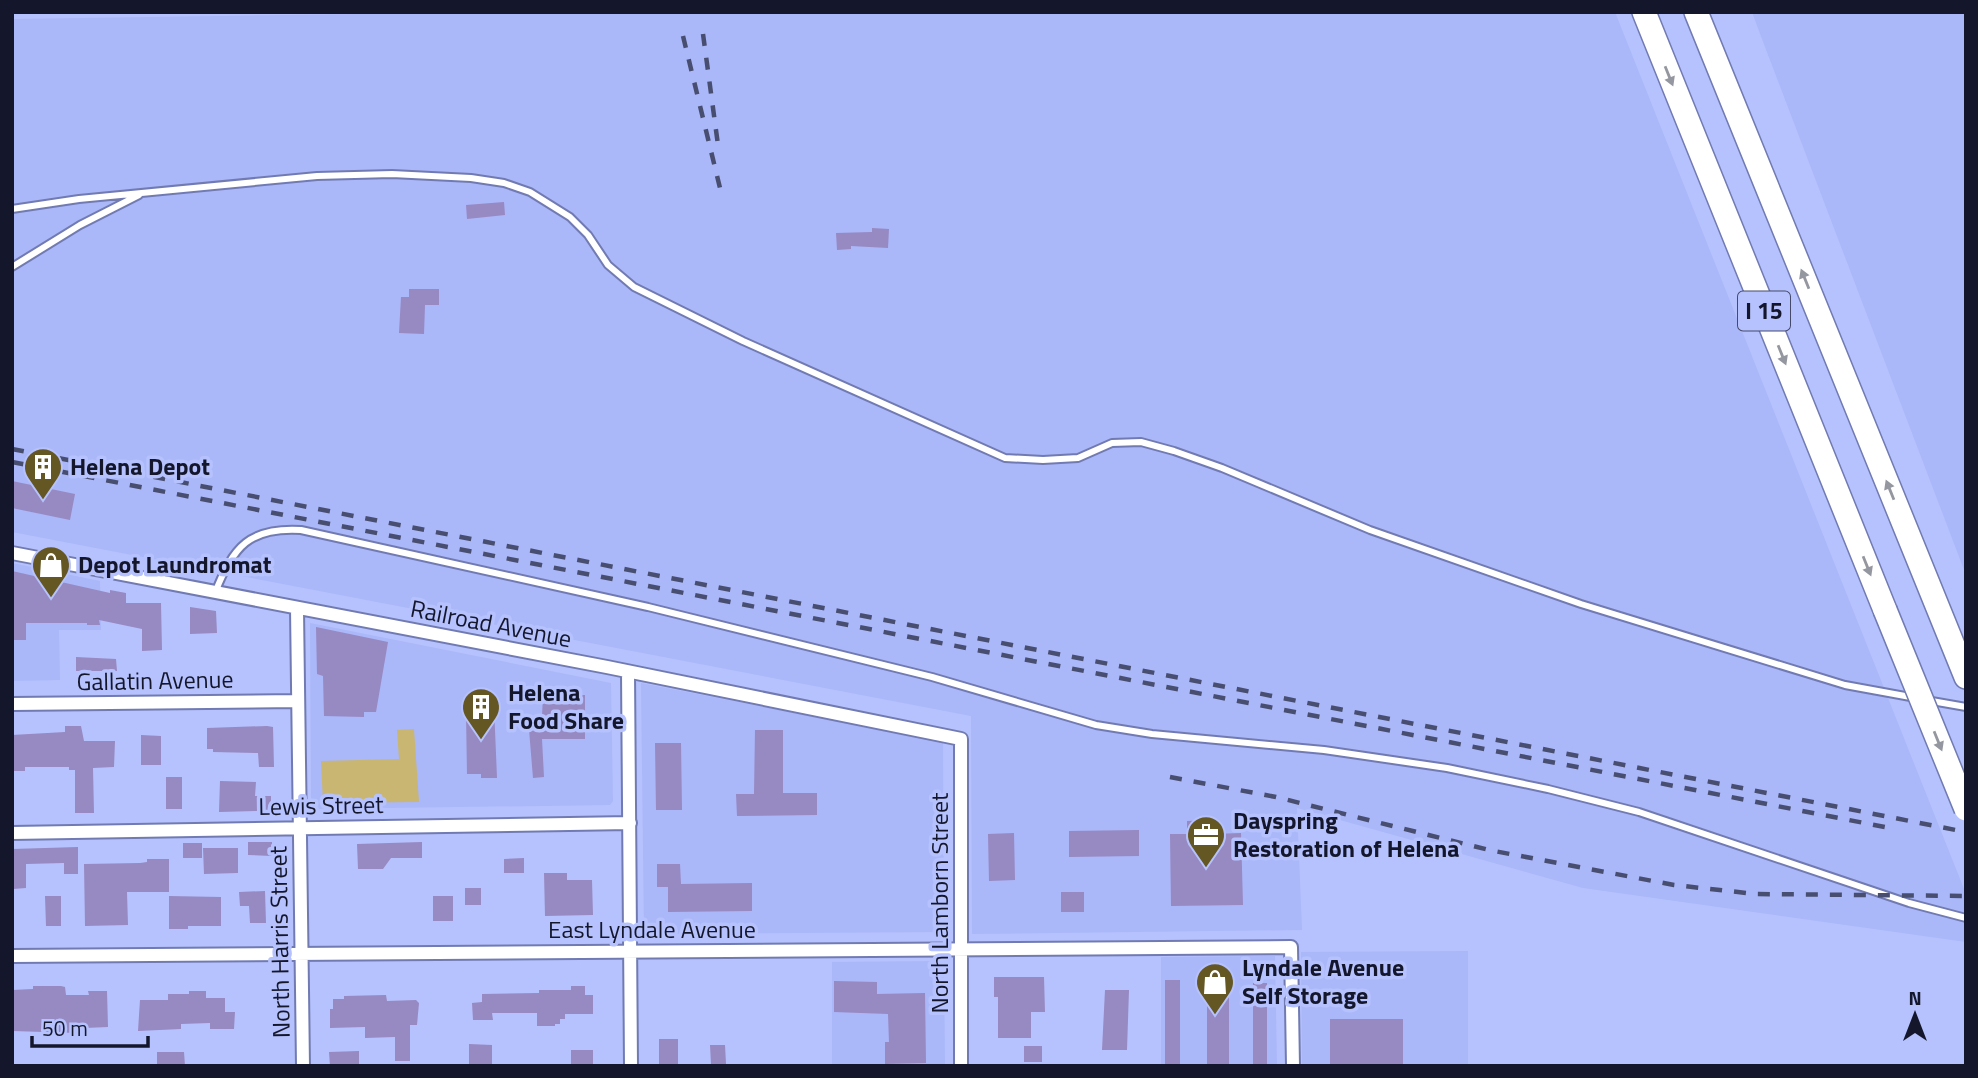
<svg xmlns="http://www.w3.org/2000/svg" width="1978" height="1078" font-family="'Titillium Web',sans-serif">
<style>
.built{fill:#aab7f9}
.green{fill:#c8b672}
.building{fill:#9789c2}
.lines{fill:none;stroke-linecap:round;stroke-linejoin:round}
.service-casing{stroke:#717bb2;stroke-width:10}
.minor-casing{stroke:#717bb2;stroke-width:16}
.motorway-casing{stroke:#717bb2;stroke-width:26}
.service{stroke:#fff;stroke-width:6}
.minor{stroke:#fff;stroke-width:12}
.motorway{stroke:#fff;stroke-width:23}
.rail{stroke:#484e6f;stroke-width:4.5;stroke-dasharray:12 12;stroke-linecap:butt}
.motorway-bridge-casing{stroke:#717bb2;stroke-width:26;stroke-linecap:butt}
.motorway-bridge{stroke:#fff;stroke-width:23}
.oneway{fill:#9597a0}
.labels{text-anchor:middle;stroke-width:7;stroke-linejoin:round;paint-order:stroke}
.shield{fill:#b6c2fd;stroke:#454a6b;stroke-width:2}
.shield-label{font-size:23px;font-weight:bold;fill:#14172c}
.poi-label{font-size:24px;font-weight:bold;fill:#14172c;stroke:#b6c2fd;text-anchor:start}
.street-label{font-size:24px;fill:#14172c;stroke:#b6c2fd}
</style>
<rect width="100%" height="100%" fill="#b6c2fd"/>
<path class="built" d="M502,12H1615L1966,894V942L1583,888L1297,808L1302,930L972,934L971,716L12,532V19Z
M1752,12H1966V575L1762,39Z
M12,563L100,581L101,630H59L60,680L12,681Z
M310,623L611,683L613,801L610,805L316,809L311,806Z
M641,683L943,742L944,932L647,934L644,931Z
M1468,951V1066H1302L1301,952Z
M1275,956L1277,1066H1161V957Z
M944,961L945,1066H832V962Z"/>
<path class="green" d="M414,729L419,802L323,803L321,761L399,759L397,730Z"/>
<path class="building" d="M504,202L505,215L467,219L466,205Z
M872,228L889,229L888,248L851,246V249L837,250L836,233L872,232Z
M409,289H439V305H425L424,334L399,333L401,297H409Z
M12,481L75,494L70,520L12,508Z
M12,571L110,593V590L126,593V603H161L162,650L142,651V629L99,620L100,625H87V623H26V640H12Z
M190,607L216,611L217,633L190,634Z
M316,627L388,642L376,712H364V717L324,716L323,676L317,674Z
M76,657L116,659L117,671H76Z
M543,695H585V739H542L544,777L533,778L528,717H542Z
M494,706L497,778H481V774H467L466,713H472V707Z
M65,726H81L84,741H115L114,767L93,768L94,813H75V770H69V767H25V771H12V735L65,732Z
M267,726L273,727L274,767H259L258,753L213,752V749H207V728Z
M755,730H783V793H817V815L737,816L736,794H754Z
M141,735L161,736V765H141Z
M655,743H681L682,810H656Z
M166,777H182V809H166Z
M220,781L256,782L255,796H271V813H258V811L219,812Z
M1214,820V834L1241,833L1243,905L1171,906L1170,834H1187V821Z
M1139,830V856L1069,857V831Z
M1014,833L1015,880L989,881L988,834Z
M248,842H272V856L248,855Z
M422,842V858H391L383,869H358L357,844Z
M183,843H202V858H183Z
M78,847V874H64V863L26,864V888L13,889L12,849Z
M203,848H238V873L204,874Z
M524,858V873H504V859Z
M147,859H169V892H127L128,925L85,926L84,864L140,863L147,862Z
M657,864H680L681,884L752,883V911L668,912V887H657Z
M544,873H567V880H592L593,915L545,916Z
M465,888H481V905H465Z
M265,891L266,923H250L249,906H240L239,892Z
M1061,892H1084V912H1061Z
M45,896H61V926H46Z
M169,896L221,897V926H188V929H169Z
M433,896H453V921H433Z
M994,977H1044L1045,1012H1031V1038H998V997H994Z
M1165,980H1180V1065H1165Z
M1207,980H1229V1065H1207Z
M834,981L877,982V994L925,993L926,1063L885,1064V1042H889L888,1014L834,1012Z
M1253,983H1267V1064H1253Z
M33,986H61L65,987L66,995H89L88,991H107L108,1027L85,1028L77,1029V1033L12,1031V990L33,989Z
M571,986H585V995H593V1014H565V1019H560V1024H555V1026H537V1013H492L493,1020H473L472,1003L482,1002V994L539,993V990H571Z
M1105,990H1129L1127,1050H1102Z
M189,991H206V998H225V1012H235L234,1029H210V1023L181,1024V1029L138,1031L140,1000H168V994H189Z
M386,995L387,1001L416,1000L419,1003L417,1025H410V1061H395V1037L365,1038V1027L330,1028V1009H333V999H344V996Z
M1330,1019H1403V1065H1330Z
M659,1039H678V1066H659Z
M469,1044L492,1045V1066H469Z
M710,1045H725L726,1064H711Z
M1024,1046H1042V1062H1024Z
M571,1050H593V1066H571Z
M359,1051V1066H330L329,1052Z
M157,1052H184L185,1066H157Z"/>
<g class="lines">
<defs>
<path id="service" d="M12,209L79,199L317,176L392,174L471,178L504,183L530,192L570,217L588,235L608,265L634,287L743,341L1005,458L1043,460L1078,458L1112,443L1141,442L1174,451L1222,468L1370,530L1581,604L1845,685L1916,698
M12,267L80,225L139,195
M215,593C233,546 250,527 301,530L648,607L932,677L1096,725L1152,734L1324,750L1447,768L1548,789L1639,812L1909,903L1966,918
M1926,700L1966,707"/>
<path id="minor" d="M12,553L607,667L961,739V1066
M297,609L303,1066
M628,672L631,1066
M12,704L298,701
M12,833L630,823
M12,956L1291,947L1293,1066"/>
<path id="motorway" d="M1644,12L1885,610
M1696,12L1966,677"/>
</defs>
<use href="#service" class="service-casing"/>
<use href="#minor" class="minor-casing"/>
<use href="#motorway" class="motorway-casing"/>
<use href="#service" class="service"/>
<use href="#minor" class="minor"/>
<use href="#motorway" class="motorway"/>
<path class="rail" d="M703,34L718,145
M683,36L720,188
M12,449L1966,832
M12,462L1895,829
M1170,777L1276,797L1489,850L1674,885L1756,894L1966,896"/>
<defs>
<path id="motorway-bridge" d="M1885,610L1966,809"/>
</defs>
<use href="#motorway-bridge" class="motorway-bridge-casing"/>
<use href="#motorway-bridge" class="motorway-bridge"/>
</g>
<defs><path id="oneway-solid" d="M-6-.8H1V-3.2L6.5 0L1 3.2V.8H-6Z" transform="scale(1.75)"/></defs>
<g class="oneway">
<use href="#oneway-solid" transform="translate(1669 76) rotate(68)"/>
<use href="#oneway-solid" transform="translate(1805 279) rotate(-112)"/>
<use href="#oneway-solid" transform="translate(1782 355) rotate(68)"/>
<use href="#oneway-solid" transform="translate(1890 490) rotate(-112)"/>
<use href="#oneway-solid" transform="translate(1867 566) rotate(68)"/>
<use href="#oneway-solid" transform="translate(1938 741) rotate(68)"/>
</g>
<defs>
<symbol id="building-pin" viewBox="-11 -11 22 30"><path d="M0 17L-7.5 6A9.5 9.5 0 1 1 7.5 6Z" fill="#645724" stroke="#b6c2fd"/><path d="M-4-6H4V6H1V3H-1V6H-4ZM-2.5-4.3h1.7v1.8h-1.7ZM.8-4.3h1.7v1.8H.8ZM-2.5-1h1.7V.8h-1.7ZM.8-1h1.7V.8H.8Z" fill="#fff"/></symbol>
<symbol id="shop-pin" viewBox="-11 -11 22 30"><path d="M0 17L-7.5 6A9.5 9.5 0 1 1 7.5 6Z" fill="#645724" stroke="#b6c2fd"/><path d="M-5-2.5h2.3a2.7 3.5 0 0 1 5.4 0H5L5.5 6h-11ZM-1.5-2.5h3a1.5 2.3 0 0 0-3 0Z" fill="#fff"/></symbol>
<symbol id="office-pin" viewBox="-11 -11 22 30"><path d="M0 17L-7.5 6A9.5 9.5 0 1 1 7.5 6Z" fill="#645724" stroke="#b6c2fd"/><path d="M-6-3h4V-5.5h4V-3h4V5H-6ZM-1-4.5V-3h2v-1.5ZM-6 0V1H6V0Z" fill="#fff"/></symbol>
</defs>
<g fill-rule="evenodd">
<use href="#building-pin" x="21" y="445" width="44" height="60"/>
<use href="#shop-pin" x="29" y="543" width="44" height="60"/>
<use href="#building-pin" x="459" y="685" width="44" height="60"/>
<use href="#office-pin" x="1184" y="813" width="44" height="60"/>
<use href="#shop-pin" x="1193" y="960" width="44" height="60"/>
</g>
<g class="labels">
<rect class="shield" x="1738" y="291.5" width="52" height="39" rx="5"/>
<g class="shield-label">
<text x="1764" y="319">I 15</text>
</g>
<g class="poi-label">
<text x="70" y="475">Helena Depot</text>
<text x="78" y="573">Depot Laundromat</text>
<text x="508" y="701">Helena<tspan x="508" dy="28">Food Share</tspan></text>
<text x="1233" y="829">Dayspring<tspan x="1233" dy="28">Restoration of Helena</tspan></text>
<text x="1242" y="976">Lyndale Avenue<tspan x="1242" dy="28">Self Storage</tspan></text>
</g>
<g class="street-label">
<text transform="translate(491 624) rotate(11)" y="8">Railroad Avenue</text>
<text transform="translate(155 681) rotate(-1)" y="8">Gallatin Avenue</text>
<text transform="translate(321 806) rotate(-1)" y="8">Lewis Street</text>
<text transform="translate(940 903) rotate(-90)" y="8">North Lamborn Street</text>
<text x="652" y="938">East Lyndale Avenue</text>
<text transform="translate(280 942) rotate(-91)" y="8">North Harris Street</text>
</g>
</g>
<rect width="1978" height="1078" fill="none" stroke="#14172c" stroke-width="28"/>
<g transform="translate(1915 1015)" stroke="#b6c2fd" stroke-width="5" paint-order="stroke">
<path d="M0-5L12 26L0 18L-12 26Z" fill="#14172c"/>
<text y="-10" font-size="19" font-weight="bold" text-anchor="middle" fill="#14172c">N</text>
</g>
<path d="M32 1036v10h116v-10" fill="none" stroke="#14172c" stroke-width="3.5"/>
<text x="42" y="1036" font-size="21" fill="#14172c" stroke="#b6c2fd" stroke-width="5" paint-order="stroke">50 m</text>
</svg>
